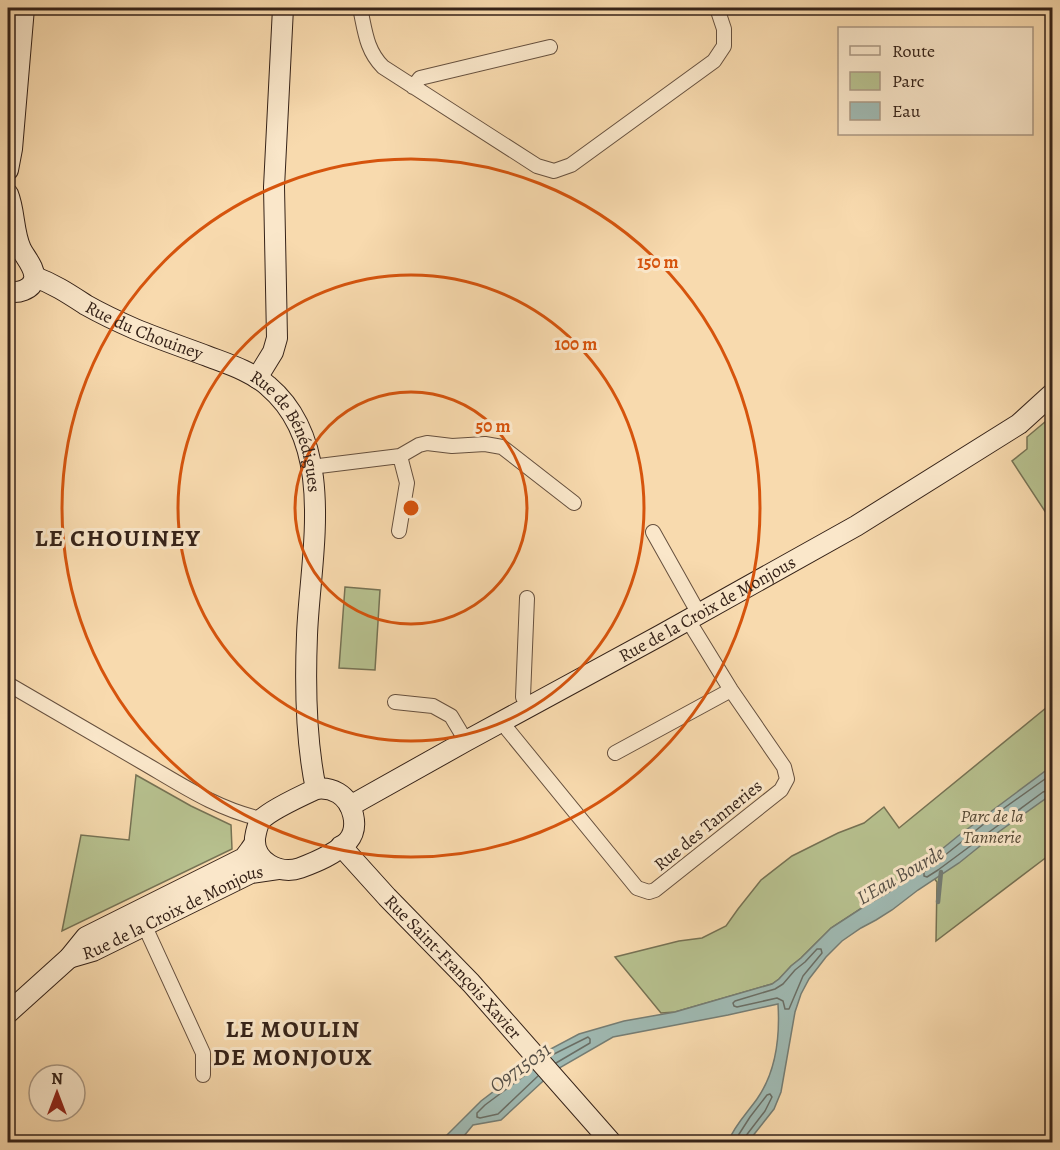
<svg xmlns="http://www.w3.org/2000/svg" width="1060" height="1150" font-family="Alegreya,serif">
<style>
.green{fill:#b7c18f;stroke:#767254;stroke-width:1.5}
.water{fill:#9fb9b2;stroke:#757d74;stroke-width:1.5}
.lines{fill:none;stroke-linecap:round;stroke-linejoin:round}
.shore{stroke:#6a6e65;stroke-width:1.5}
.stream{stroke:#757d74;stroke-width:4.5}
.street-casing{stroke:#66503e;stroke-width:16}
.secondary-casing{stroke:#352218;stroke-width:22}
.street{stroke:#fae7ca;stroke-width:14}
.secondary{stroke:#fae7ca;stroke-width:20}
.ring{fill:none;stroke:#d6540d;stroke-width:3}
.labels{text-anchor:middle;stroke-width:6;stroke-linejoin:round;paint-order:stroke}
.street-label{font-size:18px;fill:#352218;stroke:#fae7ca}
.park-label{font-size:18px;font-style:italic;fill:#564a36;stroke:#fae7ca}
.water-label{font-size:20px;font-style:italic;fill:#554f46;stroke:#fae7ca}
.district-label{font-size:24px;font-weight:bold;letter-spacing:1.5px;fill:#352218;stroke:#fae7ca}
.centre{fill:#d6540d;stroke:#fae7ca;stroke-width:3}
.ring-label{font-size:18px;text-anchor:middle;font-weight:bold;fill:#d6540d;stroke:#fae7ca;stroke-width:6;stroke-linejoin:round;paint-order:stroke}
</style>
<rect width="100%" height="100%" fill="#f8daae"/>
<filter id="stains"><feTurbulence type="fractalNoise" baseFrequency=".00333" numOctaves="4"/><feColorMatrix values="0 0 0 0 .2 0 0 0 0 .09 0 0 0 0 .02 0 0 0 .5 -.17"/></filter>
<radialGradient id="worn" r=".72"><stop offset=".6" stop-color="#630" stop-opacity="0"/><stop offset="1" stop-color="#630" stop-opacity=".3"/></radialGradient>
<path class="green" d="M1052,416V522L1012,461L1027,449V437Z
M345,587L380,590L375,670L339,668Z
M1052,703V853L936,941L937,882L923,865L888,893L868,904L831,928L801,958L791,966L779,979L772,984L675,1012L661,1013L615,957L679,941L702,938L726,926L738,909L761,880L792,856L838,833L864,823L884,807L899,828Z
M136,775L191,806L231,825L232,849L62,931L81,835L129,840Z"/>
<path class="water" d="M1052,766V794L990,838L959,863L918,890L892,910L876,920L861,928L842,941L826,957L809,979L801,994L795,1012L781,1092L774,1109L748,1142H728C734,1126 747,1113 757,1099C776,1072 780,1036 778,1004L728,1015L613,1037L554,1071L501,1120L473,1125L459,1142H437L446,1136L481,1101L527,1066L541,1054L579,1034L624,1021L675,1012L772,984L779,979L791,966L801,958L831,928L868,904L888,893L958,836Z"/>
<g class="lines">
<path class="shore" d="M1052,774L1000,811L924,872V876L927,877L938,870L1043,792L1052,789
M817,949H821L822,953L803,976L789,1009H785L783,1001L777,998L737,1007L734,1006L733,1003L735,1001L775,989L783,984L795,970L805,962Z
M550,1056L588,1037L590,1039V1043L556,1063
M532,1070L485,1105L477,1113V1117L480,1118L498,1114L538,1076
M734,1142L750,1117L767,1095L770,1094L772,1097L765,1111L745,1137L744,1142"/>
<path class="stream" d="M938,902L941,872"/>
<defs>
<path id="street" d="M360,8C365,30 366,50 383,67L537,166L554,171L571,165L714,61L724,46V29L717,8
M413,87L420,78L550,47
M311,467L400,456L419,445L427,443L452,446L485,444L502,447L574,503
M399,531L407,483L400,456
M653,532L699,614
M527,598L523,697L528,706
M8,684C52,710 97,736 142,762C180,784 218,810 262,819
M395,702L433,706L451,716L466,741
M503,721L508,730L637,888L649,892L655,890L781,790L787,779L784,767L731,690L688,620
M615,753L731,690
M141,918L203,1053V1075"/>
<g id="secondary">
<path d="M8,170L12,149L24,8"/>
<path d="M8,194C15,211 13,232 21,249C25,257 36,269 34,279C32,290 17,294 8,291"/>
<path id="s1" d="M35,277C54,284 69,294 86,305C102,314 119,322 135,329C159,339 183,347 207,356C228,364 251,371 268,386C338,445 310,556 307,635C305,684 306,742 316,789"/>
<path d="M257,378L273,352L277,338L274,187L283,8"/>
<path d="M316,789C323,788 331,789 338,793C353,802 360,827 348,841C336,854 316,862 300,868C280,875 253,862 255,838C256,832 257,826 260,821C268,811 303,795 316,789Z"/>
<path id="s2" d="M350,806L466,741L661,635L856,526L1019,424L1052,394"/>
<path id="s3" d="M341,846L387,897L471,983L611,1142"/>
<path id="s4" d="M69,958L93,951L251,873L278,869"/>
<path d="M8,1013L69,958L86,937L244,858L250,850L255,843"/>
</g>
</defs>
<use href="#street" class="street-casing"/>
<use href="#secondary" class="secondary-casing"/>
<use href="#street" class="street"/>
<use href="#secondary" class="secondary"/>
</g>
<g class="ring">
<circle cx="411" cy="508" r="116"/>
<circle cx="411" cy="508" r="233"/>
<circle cx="411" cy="508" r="349"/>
</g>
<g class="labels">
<g class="street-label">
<text dy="6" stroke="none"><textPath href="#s1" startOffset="122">Rue du Chouiney</textPath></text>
<text dy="6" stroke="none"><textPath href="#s1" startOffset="308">Rue de Bénédigues</textPath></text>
<text dy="6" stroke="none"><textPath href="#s2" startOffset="408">Rue de la Croix de Monjous</textPath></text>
<text transform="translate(708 825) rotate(-39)" y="6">Rue des Tanneries</text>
<text dy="6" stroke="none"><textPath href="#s4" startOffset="114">Rue de la Croix de Monjous</textPath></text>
<text dy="6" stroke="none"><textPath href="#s3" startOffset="165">Rue Saint-François Xavier</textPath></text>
</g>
<g class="park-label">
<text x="992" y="822">Parc de la<tspan x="992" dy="21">Tannerie</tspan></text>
</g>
<g class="water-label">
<text transform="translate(900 875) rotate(-30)" y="7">L'Eau Bourde</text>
<text transform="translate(520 1067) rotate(-36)" y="7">O9715031</text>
</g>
<g class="district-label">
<text x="118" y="546">LE CHOUINEY</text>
<text x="293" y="1037">LE MOULIN<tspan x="293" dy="28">DE MONJOUX</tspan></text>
</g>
</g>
<circle cx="411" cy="508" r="9" class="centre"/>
<g class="ring-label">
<text x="658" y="268">150 m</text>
<text x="576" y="350">100 m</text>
<text x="493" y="432">50 m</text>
</g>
<rect width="1060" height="1150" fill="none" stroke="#f8daae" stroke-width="30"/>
<rect x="9" y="9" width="1042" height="1132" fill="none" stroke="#352218" stroke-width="3"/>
<rect x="15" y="15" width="1030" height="1120" fill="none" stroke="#352218" stroke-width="1.5"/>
<rect x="838" y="27" width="195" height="108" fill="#fae7ca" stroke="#ab9883" stroke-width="1.5"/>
<rect x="850" y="46" width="30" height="9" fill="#fae7ca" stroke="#ab9883" stroke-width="1.5"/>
<text x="892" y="57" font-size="18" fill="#352218">Route</text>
<rect x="850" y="72" width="30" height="18" fill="#b7c18f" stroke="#ab9883" stroke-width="1.5"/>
<text x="892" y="87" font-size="18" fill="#352218">Parc</text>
<rect x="850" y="102" width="30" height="18" fill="#9fb9b2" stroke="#ab9883" stroke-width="1.5"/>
<text x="892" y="117" font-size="18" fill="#352218">Eau</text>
<g transform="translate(57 1093)"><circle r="28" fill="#fae7ca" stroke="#ab9883" stroke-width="1.5"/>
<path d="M0-4.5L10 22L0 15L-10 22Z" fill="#8f2418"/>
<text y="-9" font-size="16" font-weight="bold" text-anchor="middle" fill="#352218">N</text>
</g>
<rect width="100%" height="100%" filter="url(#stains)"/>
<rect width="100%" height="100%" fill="url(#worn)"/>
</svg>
